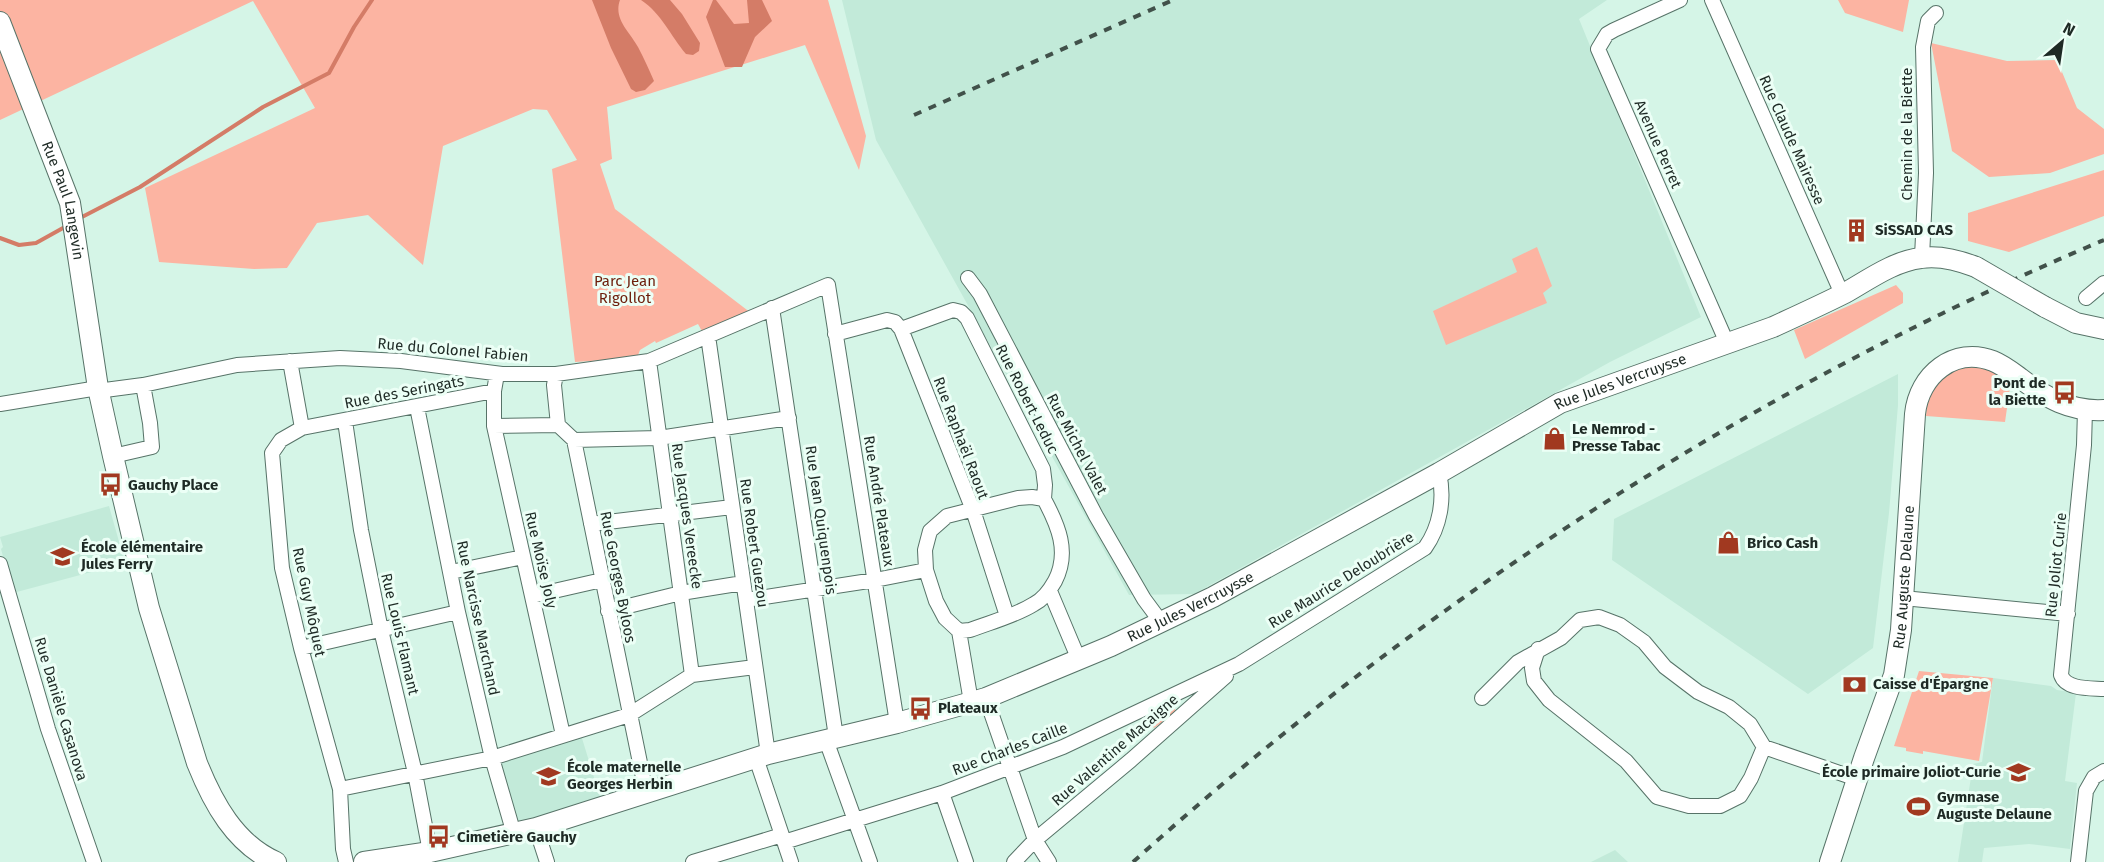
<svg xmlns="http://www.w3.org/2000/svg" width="2104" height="862" font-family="'Fira Sans',sans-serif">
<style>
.built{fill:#c2ead9}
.green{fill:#fcb4a2}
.water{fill:#d47c67}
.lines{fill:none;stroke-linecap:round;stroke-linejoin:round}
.stream{stroke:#d47c67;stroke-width:4}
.street-casing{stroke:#577368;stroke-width:16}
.secondary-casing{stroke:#577368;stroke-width:22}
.street{stroke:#fff;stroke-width:14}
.secondary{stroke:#fff;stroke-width:20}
.rail{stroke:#41514a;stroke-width:4;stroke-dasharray:8 8;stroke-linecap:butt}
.secondary-bridge-casing{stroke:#577368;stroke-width:22;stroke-linecap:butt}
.secondary-bridge{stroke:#fff;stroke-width:20}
.labels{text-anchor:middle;stroke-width:6;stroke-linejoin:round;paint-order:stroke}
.street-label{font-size:15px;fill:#1e2a25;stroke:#ecfff6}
.poi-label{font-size:15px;font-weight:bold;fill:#1e2a25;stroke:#ecfff6;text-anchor:start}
.park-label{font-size:15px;fill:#6d1e0b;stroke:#ecfff6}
</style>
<rect width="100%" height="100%" fill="#d5f5e7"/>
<path class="built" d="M842,0H1607L1579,19L1701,317L1610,362L1194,594L1129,595L876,140Z
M1898,374V405L1889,513L1873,648L1808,694L1612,560L1614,519Z
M109,506L125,563L13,593L1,549L3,547L0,537Z
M1993,678L2051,686L2057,690L2076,693L2065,781L2077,783L2070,849L2029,844L1984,848L1982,862H1958L1973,764L1982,762Z
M581,735L600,797L520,823L515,821L501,762Z
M1615,850L1628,862H1591Z"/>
<path class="green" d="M0,0H828L866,136L859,170L805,45L607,107L612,159L600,164L615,209L751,313L703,333L698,324L656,343L655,341L640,350L637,358L575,362L552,169L577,160L547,110L533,109L443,146L423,265L368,215L317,223L287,268L254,269L159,262L145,188L315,108L253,1L0,120Z
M1838,0H1909L1903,32L1845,13Z
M1931,43L2007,61L2057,60L2077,108L2104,129V154L2050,173L1989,177L1952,151Z
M2104,170V216L2009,252L1968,241V213Z
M1537,247L1552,286L1543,293L1547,303L1446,345L1433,311L1517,272L1512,259Z
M1896,285L1903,293V303L1805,359L1794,330Z
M1958,364H1981L2011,380L2005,422L1926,416L1927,401L1936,378Z
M1919,671L1993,678L1979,761L1923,751V754L1906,751V748L1894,746Z
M1170,703L1177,712L1154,728L1148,719Z"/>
<path class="water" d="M592,0H620C613,19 630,32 638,47C644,58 649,70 654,81L645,90L636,92L631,89L611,48Z
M641,0H670L682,14L700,43L699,51L693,55L686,54C670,35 662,14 641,0Z
M713,0H716L734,24L749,23L747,0H762L772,21L755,37L742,67H725L706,17Z"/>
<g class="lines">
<path class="stream" d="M82,217L140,187L263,107L329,73L354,27L372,0
M0,238L19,245L36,243L63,228"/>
<defs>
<path id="street" d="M1680,0L1614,30L1607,34L1598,49L1727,343
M1712,0L1842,294
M1922,257L1926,173L1923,47L1928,21L1936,13
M968,278L980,294L1096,516L1144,599L1161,622
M2086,298L2104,283
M772,308L836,737
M901,329L953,310L961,312L967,318L1043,469L1045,485L1044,499
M835,334L887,320L895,322L901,329L973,510L1007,616
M708,336L768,754
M290,361L302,428
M649,361L692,675
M556,374L554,385L558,425L574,440L646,792
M494,391V426L563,735
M0,404L98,388L105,390L143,385L237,365L340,358L401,361L502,374H556L649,361L828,285L897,723
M417,407L458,612L492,758L514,834
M2085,410L2084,445L2061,675C2066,690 2091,688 2104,689
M345,421L361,530L381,630L415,773L430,852
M494,426L558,425
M574,440L659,438L789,418
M113,456L152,447L150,423L143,385
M1032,497L1044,499C1058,525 1070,552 1055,581C1050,590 1044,599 1034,604C1015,616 991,622 970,630L959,631L945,618L936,601L926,570L925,550L930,531L947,516L1018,498Z
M591,524L732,507
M0,564L48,729L94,862
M451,572L523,557
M1050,591L1079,660
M532,596L602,580
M1903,598L2068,614
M746,600L875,580L926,570
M608,611L681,593L743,583
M959,631L971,702
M301,648L458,612
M1538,649L1532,668L1534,681L1549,700L1626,761L1657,797L1689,806H1720L1740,796L1751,778L1764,747
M986,698L1035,840L1049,862
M1482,698L1518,662L1561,638L1580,620L1599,617L1620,625L1644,642L1665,667L1698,692L1729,707L1750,724L1764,747L1857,779
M826,740L870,862
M756,758L791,862
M340,789L492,758L629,715L692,675L755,667
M942,793L966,862
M536,828L547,862
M784,842L942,793L1063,747L1239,664L1425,548C1440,527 1445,499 1439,473
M346,862L343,849L340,789L301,648L282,568L272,453L281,440L302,428L494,391L497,374
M693,862L782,835
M1014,862L1035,840L1131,760L1226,676
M2078,862L2086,791L2094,777L2104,771"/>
<g id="secondary">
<path id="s1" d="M0,22L70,203L98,388L113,456L149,608L197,763C213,803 235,844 276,862"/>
<path d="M2045,307L2076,323L2104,329"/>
<path id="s2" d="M364,862L430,852L536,828L768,754L897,723L986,698L1111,646L1213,597L1439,473L1560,403L1773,327C1797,316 1821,305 1845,293C1868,280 1894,261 1921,258C1940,255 1958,260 1976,267"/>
<path id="s3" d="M1830,862L1864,758L1894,675L1901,630L1915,414C1919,375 1954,346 1993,361C2003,365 2012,372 2020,378C2046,398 2071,412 2104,410"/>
</g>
</defs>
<use href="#street" class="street-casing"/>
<use href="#secondary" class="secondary-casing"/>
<use href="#street" class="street"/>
<use href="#secondary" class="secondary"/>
<path class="rail" d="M914,115L1173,0
M1133,862C1420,604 1748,390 2104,240"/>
<defs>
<path id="secondary-bridge" d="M1976,267L2045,307"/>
</defs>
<use href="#secondary-bridge" class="secondary-bridge-casing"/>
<use href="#secondary-bridge" class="secondary-bridge"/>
</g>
<defs>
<symbol id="building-bare" viewBox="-9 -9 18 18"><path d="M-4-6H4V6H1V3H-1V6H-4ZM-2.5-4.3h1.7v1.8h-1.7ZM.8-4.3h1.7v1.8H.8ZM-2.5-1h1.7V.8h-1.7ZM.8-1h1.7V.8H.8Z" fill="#a13920" stroke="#ecfff6" stroke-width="2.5" paint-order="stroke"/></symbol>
<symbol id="bus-bare" viewBox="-9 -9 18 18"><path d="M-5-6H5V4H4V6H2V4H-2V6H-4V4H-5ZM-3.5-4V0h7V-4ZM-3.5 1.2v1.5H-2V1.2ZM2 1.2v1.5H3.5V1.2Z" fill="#a13920" stroke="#ecfff6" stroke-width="2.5" paint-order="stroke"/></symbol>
<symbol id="shop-bare" viewBox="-9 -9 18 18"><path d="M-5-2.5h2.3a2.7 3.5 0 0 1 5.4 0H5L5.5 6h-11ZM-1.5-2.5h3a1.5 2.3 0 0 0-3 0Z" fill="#a13920" stroke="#ecfff6" stroke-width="2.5" paint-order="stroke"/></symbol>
<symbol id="school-bare" viewBox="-9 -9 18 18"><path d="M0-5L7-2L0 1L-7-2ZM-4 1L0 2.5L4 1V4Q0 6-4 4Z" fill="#a13920" stroke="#ecfff6" stroke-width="2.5" paint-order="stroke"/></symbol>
<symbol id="bank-bare" viewBox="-9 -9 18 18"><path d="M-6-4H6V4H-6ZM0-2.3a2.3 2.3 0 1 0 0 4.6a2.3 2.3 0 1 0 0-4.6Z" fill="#a13920" stroke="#ecfff6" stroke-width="2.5" paint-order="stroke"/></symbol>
<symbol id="stadium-bare" viewBox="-9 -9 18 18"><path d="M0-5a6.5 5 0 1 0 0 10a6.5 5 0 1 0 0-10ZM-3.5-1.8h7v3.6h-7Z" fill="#a13920" stroke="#ecfff6" stroke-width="2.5" paint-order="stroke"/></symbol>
</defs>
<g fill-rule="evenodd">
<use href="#building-bare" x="1840" y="214" width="33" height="33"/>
<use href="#bus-bare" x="2048" y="376" width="33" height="33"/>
<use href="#shop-bare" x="1538" y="422" width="33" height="33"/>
<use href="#bus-bare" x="94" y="468" width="33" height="33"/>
<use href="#shop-bare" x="1712" y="526" width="33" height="33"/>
<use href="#school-bare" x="46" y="540" width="33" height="33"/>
<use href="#bank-bare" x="1838" y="668" width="33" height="33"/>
<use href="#bus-bare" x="904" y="692" width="33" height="33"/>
<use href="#school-bare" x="2002" y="756" width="33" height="33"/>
<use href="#school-bare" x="532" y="760" width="33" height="33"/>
<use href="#stadium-bare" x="1902" y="790" width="33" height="33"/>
<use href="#bus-bare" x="422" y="820" width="33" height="33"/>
</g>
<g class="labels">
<g class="street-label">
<text transform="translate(1907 134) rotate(-90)" y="5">Chemin de la Biette</text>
<text transform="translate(1792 140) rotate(66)" y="5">Rue Claude Mairesse</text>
<text transform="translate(1658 144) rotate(66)" y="5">Avenue Perret</text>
<text dy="5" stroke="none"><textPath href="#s1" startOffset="190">Rue Paul Langevin</textPath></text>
<text transform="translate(453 350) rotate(5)" y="5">Rue du Colonel Fabien</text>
<text dy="5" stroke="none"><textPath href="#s2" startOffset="1354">Rue Jules Vercruysse</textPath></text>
<text transform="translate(404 392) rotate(-11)" y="5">Rue des Seringats</text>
<text transform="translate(1027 399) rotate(63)" y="5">Rue Robert Leduc</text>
<text transform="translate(961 438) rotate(69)" y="5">Rue Raphaël Raout</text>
<text transform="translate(1077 444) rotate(62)" y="5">Rue Michel Valet</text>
<text transform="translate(879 501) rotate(81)" y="5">Rue André Plateaux</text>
<text transform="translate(687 516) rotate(82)" y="5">Rue Jacques Vereecke</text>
<text transform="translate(821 520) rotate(82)" y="5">Rue Jean Quiquenpois</text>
<text transform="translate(754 543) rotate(82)" y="5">Rue Robert Guezou</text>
<text transform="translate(541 560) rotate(77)" y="5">Rue Moïse Joly</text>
<text transform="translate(2056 565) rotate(-84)" y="5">Rue Joliot Curie</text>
<text transform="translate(618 577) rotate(79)" y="5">Rue Georges Byloos</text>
<text dy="5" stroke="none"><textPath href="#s3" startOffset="296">Rue Auguste Delaune</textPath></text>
<text transform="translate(1341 580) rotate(-32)" y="5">Rue Maurice Deloubrière</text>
<text transform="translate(309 602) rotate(78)" y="5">Rue Guy Môquet</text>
<text dy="5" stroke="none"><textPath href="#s2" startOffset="868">Rue Jules Vercruysse</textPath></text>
<text transform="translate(478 618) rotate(78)" y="5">Rue Narcisse Marchand</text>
<text transform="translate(400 634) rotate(77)" y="5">Rue Louis Flamant</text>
<text transform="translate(61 709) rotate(73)" y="5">Rue Danièle Casanova</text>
<text transform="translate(1010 749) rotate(-21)" y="5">Rue Charles Caille</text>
<text transform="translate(1115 750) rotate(-41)" y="5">Rue Valentine Macaigne</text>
</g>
<g class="poi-label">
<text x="1875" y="235">SiSSAD CAS</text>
<text x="2046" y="388" text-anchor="end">Pont de<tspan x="2046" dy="17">la Biette</tspan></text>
<text x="1572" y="434">Le Nemrod -<tspan x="1572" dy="17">Presse Tabac</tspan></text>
<text x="128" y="490">Gauchy Place</text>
<text x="1747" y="548">Brico Cash</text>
<text x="81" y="552">École élémentaire<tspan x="81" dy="17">Jules Ferry</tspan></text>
<text x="1873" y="689">Caisse d'Épargne</text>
<text x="938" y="713">Plateaux</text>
<text x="567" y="772">École maternelle<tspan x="567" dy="17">Georges Herbin</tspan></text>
<text x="2001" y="777" text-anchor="end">École primaire Joliot-Curie</text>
<text x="1937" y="802">Gymnase<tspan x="1937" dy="17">Auguste Delaune</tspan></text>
<text x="457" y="842">Cimetière Gauchy</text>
</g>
<g class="park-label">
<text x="625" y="286">Parc Jean<tspan x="625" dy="17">Rigollot</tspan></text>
</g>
</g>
<g transform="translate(2062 42) rotate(29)" stroke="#ecfff6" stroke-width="4.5" paint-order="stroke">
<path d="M0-4.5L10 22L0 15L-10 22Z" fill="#1e2a25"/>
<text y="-9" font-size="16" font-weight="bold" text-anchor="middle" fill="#1e2a25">N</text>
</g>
</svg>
